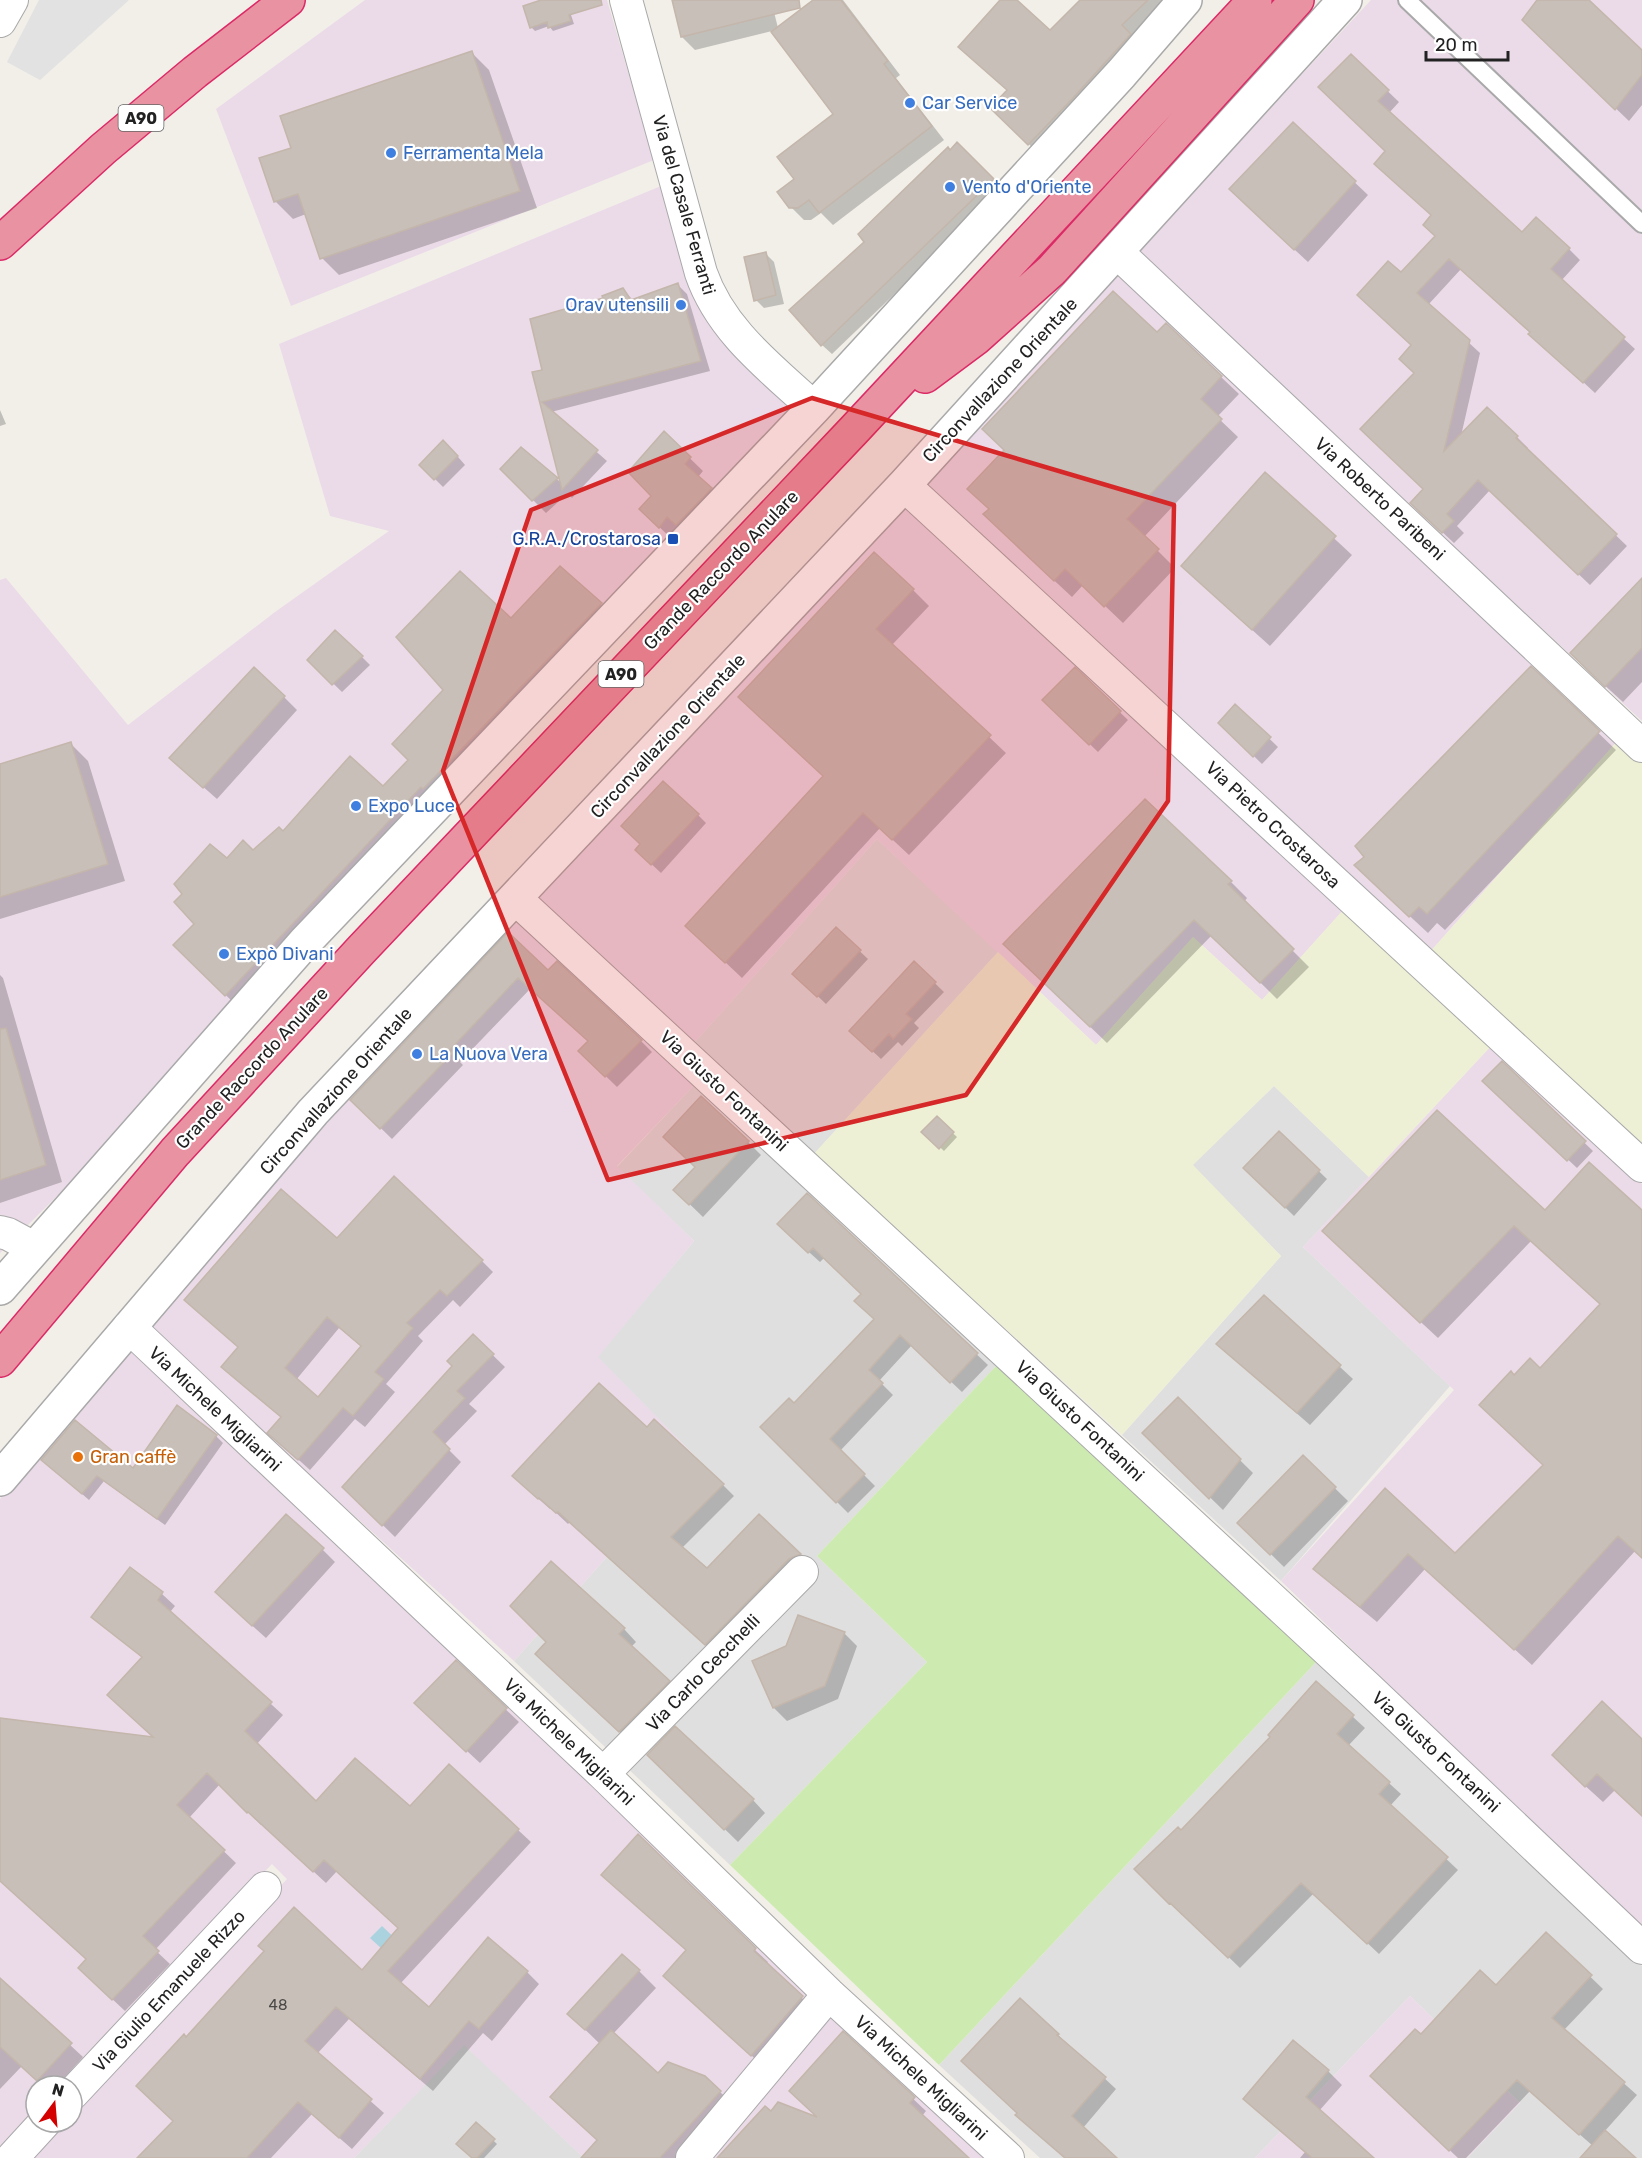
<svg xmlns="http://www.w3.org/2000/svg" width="1642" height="2158" font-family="Rubik,sans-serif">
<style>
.residential{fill:#e0dfdf}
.industrial{fill:#ebdbe8}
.farmland{fill:#eef0d5}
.grass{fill:#cdebb0}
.parking{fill:#e2e2e2}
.water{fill:#aad3df}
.shadow{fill:#0003;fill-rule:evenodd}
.building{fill:#c7bfb8;stroke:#c4b6ab;stroke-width:1.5;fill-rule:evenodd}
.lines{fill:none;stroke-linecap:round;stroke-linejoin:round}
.service-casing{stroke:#a9a9a9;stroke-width:20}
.minor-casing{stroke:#a9a9a9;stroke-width:34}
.tertiary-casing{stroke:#a9a9a9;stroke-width:36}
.motorway-casing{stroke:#dc2a67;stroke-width:36}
.service{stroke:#fff;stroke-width:16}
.minor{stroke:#fff;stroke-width:32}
.tertiary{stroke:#fff;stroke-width:33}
.motorway{stroke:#e892a2;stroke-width:33}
.marked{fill:#d62828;fill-opacity:0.2;stroke:#d62828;stroke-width:4.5;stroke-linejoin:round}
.shop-dot{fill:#3f7fe0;stroke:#fff;stroke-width:2}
.transit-dot{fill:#1a4fb4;stroke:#fff;stroke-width:2}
.food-dot{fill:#e8710a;stroke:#fff;stroke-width:2}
.labels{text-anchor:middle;stroke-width:4.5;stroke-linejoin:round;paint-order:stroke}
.number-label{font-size:15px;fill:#4b4948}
.shield{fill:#fff;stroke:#646464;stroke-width:1.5}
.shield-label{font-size:16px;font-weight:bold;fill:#222}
.shop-label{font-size:18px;fill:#366cbe;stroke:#fff;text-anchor:start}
.street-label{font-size:18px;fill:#222;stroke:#fff}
.transit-label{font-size:18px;fill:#164399;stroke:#fff;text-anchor:end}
.food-label{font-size:18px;fill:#c56008;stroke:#fff;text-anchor:start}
</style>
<rect width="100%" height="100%" fill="#f2efe9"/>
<path class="residential" d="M877,839L998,952L814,1154L694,1043Z
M699,1080L997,1365L817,1556L927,1662L730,1865L514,1661L696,1457L597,1357L694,1241L617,1167Z
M1274,1086L1369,1177L1303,1247L1450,1386L1281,1581L1122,1435L1281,1256L1192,1165Z
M1317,1661L1642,1966V2158H1467L1520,2103L1410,1996L1255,2158H1040L939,2065Z
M464,2044L584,2158H354Z"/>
<path class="industrial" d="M365,0H607L654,160L291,306L216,109Z
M1371,0H1642V721L1136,253Z
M661,186L693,290L797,403L617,590L73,1180L0,1253V580L6,578L128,725L275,612L389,531L330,516L279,344Z
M1119,272L1620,738L1430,952L920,485Z
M904,496L1346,907L1262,1000L1193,937L1096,1045L877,839L694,1043L533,897Z
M513,913L699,1080L617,1166L694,1241L598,1357L696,1457L514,1661L147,1327Z
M1491,1046L1642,1184V1928L1281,1581L1454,1390L1303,1247Z
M129,1339L816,1996L679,2158H584L464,2045L354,2158H26L60,2122H72V2109L287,1879L272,1864L59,2086H36V2110L0,2147V1499Z
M1410,1996L1520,2103L1467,2158H1255Z
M830,2008L992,2158H705Z"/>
<path class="farmland" d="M1620,738L1642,759V1143L1430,952Z
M1346,907L1491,1046L1369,1177L1274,1086L1193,1165L1281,1256L1122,1435L814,1154L998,952L1096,1045L1193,937L1262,1000Z"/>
<path class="grass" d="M997,1365L1317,1661L939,2065L730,1865L927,1662L817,1556Z"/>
<path class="parking" d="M39,0H129L40,80L7,62Z"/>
<path class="water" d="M382,1926L405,1948L394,1960L370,1938Z"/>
<path class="shadow" d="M548,0H566L574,24L553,31L549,26L535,31L531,27Z
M673,0H771L778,28L816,0H843L900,75L896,78L944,140L833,225L821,213L811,220H804L791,207L796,179L835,115L772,31L695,50L682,37Z
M1002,0H1015L1050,32L1091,0H1170L1040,155L992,108L1009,91Z
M1539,0H1587L1642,52V105L1629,121L1536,32Z
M472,53L489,70L537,208L339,275L322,258L306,214L293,219L275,201L293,149Z
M1351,56L1399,102L1389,113L1522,234L1569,249L1580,260L1561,281L1635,349L1595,393L1461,269L1428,305L1480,353L1461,436L1517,437L1528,448L1526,449L1627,546L1590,585L1490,490L1457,526L1464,533L1454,543L1423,514L1425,489L1413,346L1401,274L1436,236L1433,216L1387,152Z
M1293,124L1368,195L1308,262L1243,202Z
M957,144L1003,190L832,354L822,345L867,242Z
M766,254L774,262L784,304L764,308L756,300Z
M678,285L687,294L710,371L551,412L607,461L572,498L568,493L546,513L502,469L557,479L562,484L534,373L544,371L605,299L623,290L633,300Z
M1166,325L1239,394L1217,417L1238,437L1144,537L1175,568L1123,623L1083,585L1072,597L1002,532L990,509Z
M0,410L6,424L0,426Z
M664,433L703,471L698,477L724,502L673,540L654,522L653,496Z
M452,450L465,465L443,487L421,465Z
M1265,474L1352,555L1270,646L1200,583Z
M560,568L618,621L243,1012L175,945L196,924L227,860L253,852L283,833L383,788L410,760L511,620Z
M1642,580V682L1623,702L1588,670Z
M913,590L929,606L892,645L1006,753L909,855L880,828L742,978L687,926L824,776L757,713Z
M362,657L370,665L342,692L309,660Z
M1531,668L1616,750L1445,930L1437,923L1428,933L1373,882L1366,857Z
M1075,669L1128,720L1098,752L1044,700Z
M284,697L297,710L217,799L184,770Z
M1235,706L1278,747L1262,764L1220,723Z
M71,744L88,761L125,881L0,919V765Z
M698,815L706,823L661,873L645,858Z
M1231,882L1247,898L1244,902L1309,967L1277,999L1212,935L1107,1043L1021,960Z
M836,929L868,959L826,1004L803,982Z
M508,934L548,972L641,1041L652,1052L617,1087L580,1051L590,1042L531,988L460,1062L463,1065L392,1139L352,1100Z
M914,963L944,992L914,1023L919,1028L902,1046L898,1042L881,1059L851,1031Z
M0,975L3,978L62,1182L0,1203Z
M1502,1063L1593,1151L1577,1168L1493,1089Z
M937,1118L957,1137L944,1151L924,1132Z
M1279,1133L1327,1179L1294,1216L1245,1168Z
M748,1142L761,1155L703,1217L675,1190L696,1167Z
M807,1195L988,1365L962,1392L912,1345L879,1381L893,1395L840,1451L875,1486L848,1513L762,1427L794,1405L876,1320L863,1294L825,1257L820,1262L790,1235Z
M1545,1213L1642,1214V1557L1635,1551L1532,1665L1425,1569L1377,1622L1332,1585L1316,1569L1385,1490L1455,1555L1544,1466L1514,1377L1540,1370L1602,1305L1531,1241L1438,1338L1340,1247Z
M337,1240L482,1261L493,1272L460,1307L453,1300L418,1336L423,1341L386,1384L395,1392L365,1427L355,1419L310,1470L281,1444L282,1418L223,1367L239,1348L197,1311ZM339,1328L362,1347L318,1399L296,1380Z
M1264,1297L1353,1379L1310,1425L1231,1356Z
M473,1336L505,1367L469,1404L477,1411L444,1445L461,1462L395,1537L344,1487L454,1366Z
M1178,1399L1253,1473L1223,1510L1144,1433Z
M647,1429L723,1485L734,1496L682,1548L707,1570L759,1516L811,1566L717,1655L570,1522L568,1524L551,1508L550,1509L525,1487Z
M216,1436L223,1443L165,1525L104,1481L89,1500L50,1466L133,1470Z
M1303,1457L1348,1501L1284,1567L1239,1523Z
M322,1549L335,1562L266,1638L229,1605Z
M131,1569L162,1594L175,1606L170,1612L283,1715L256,1745L317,1802L410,1808L449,1766L531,1842L400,1984L429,2009L527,1972L539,1984L492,2041L483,2033L433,2091L349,2019L317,2054L384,2113L352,2149L312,2114L271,2158H140L175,2121L186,2039L362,1972L400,1929L337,1871L326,1883L262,1824L261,1825L220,1784L189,1818L236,1863L155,1950L170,1964L125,2011L92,1980L87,1960L0,1880V1719L156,1739L143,1658L93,1616Z
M624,1629L636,1642L631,1647L682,1694L633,1744L550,1666Z
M844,1633L857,1646L838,1699L787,1721L774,1708L754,1662Z
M456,1662L519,1722L480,1763L429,1716Z
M1316,1683L1365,1728L1348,1746L1401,1794L1390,1806L1458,1870L1379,1954L1314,1893L1240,1968L1183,1913L1182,1915L1137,1869L1181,1832L1272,1737Z
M1642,1741V1815L1615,1790L1603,1802L1570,1772Z
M649,1755L753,1800L765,1813L738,1842Z
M707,1904L755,1950L768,1962L766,1965L815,2010L765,2068L678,1988Z
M1546,1934L1603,1989L1564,2030L1637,2095L1604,2132L1633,2158H1582L1593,2146L1530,2091L1466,2158H1458L1384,2088L1421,2036L1496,1987Z
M639,1971L656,1988L613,2034L658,2075L704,2077L737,2108L691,2158H591L598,2141L600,2044L569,2014Z
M0,1980L83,2057L57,2086H44L22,2066L0,2089Z
M843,2033L926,2111L922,2116L967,2158H719L771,2113L822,2120Z
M1058,2035L1116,2089L1083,2128L1115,2158H1066L975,2072Z
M1328,2071L1342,2085L1319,2111L1372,2158H1300L1305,2152L1245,2099Z
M476,2124L497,2144L484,2158H474Z"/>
<path class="building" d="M541,0H601L602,5L569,15L571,21L548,28L547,22L530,28L523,6Z
M672,0H799L800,8L681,37Z
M813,0H841L888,61L884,64L932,126L819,213L809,200L798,208H789L777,192L794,179L777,157L833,114L771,32Z
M1000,0H1017L1050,30L1080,0H1148L1122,25L1131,34L1073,98L1028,145L990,108L1007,90L958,47Z
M1537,0H1589L1642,50V75L1615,110L1522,20Z
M472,51L520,191L320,259L298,194L274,202L259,158L291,148L280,116Z
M1351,54L1389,90L1378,101L1522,232L1536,217L1570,248L1551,269L1625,337L1583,383L1528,334L1530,332L1449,259L1417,293L1470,340L1444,451L1487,407L1518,436L1516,438L1617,534L1578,575L1478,480L1447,514L1454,521L1442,533L1410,503L1423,489L1360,429L1414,373L1399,359L1411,345L1357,295L1388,261L1401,272L1435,236L1423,225L1431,215L1374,164L1385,151L1318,87Z
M1293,122L1356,181L1294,250L1229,189Z
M957,142L994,179L821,346L789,310L864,242L858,234L948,147L950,150Z
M766,252L776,295L754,301L744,257Z
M678,283L701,361L542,402L598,450L562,490L532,372L542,370L530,319L603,298L602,296L623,288L631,300Z
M1113,291L1157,332L1166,323L1222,376L1201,399L1222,419L1127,519L1159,549L1104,607L1065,569L1054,581L983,514L989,509L967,489L1004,450L982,429Z
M664,431L691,457L685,464L712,488L676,525L667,517L659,528L639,509L651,496L628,472Z
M443,440L458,456L434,480L419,465Z
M521,447L558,478L532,501L500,469Z
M1265,472L1336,536L1252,630L1181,566Z
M874,552L914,589L876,629L991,735L892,840L863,813L725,963L685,926L823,776L738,697Z
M560,566L602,603L423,789L421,787L225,996L173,945L194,924L174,902L182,894L174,884L210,844L227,858L243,840L253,850L279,827L283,831L350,756L383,786L408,760L392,744L443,690L396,637L460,571L511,618Z
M1642,578V648L1605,687L1570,653Z
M335,630L363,656L332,685L307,660Z
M1531,666L1600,731L1427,914L1419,907L1409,917L1354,865L1364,857L1355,846Z
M254,667L285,696L203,788L169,758Z
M1075,667L1121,711L1089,745L1042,700Z
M1235,704L1271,737L1253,757L1218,723Z
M71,742L108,864L0,897V764Z
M663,781L699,814L651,865L635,850L640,844L621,826Z
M1145,799L1232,881L1228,884L1294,949L1260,983L1194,920L1090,1027L1003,944Z
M836,927L861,950L817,997L792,974Z
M508,932L548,970L557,961L642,1040L605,1077L578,1051L588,1041L518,978L450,1050L453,1053L380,1129L350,1100Z
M914,961L936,982L906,1014L912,1019L893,1039L889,1034L872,1052L849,1031Z
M6,1028L46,1165L0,1180V1029Z
M1502,1061L1586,1141L1567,1161L1482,1081Z
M701,1096L749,1141L689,1205L673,1190L695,1167L663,1137Z
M1437,1110L1545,1210L1589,1162L1642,1210V1558L1618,1536L1514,1650L1408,1554L1360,1607L1313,1569L1385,1488L1455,1553L1543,1465L1479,1405L1511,1371L1514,1375L1530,1358L1540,1368L1600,1304L1514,1226L1420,1323L1322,1231Z
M937,1116L954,1132L939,1149L921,1132Z
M1279,1131L1320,1170L1285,1208L1243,1168Z
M394,1176L483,1260L447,1296L440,1290L407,1323L413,1328L375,1372L384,1379L353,1416L343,1408L298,1460L267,1433L281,1417L221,1367L238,1347L184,1300L281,1189L337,1238ZM327,1317L361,1346L318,1397L285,1368Z
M807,1193L978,1353L950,1383L900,1335L869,1370L883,1383L830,1439L865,1474L836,1503L760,1427L789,1398L794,1403L874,1319L854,1301L861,1294L813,1248L808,1253L777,1224Z
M1264,1295L1341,1365L1297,1413L1216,1344Z
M473,1334L494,1354L457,1391L465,1398L433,1432L450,1449L382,1526L342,1487L452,1366L447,1361Z
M599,1383L647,1427L654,1419L724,1484L671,1537L707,1568L759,1514L801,1554L789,1559L705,1645L558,1512L556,1513L539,1498L538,1499L512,1476Z
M1178,1397L1241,1459L1209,1499L1142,1433Z
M177,1405L217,1435L157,1519L97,1476L82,1494L41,1460L75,1420L133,1468Z
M1303,1455L1336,1487L1270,1555L1237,1523Z
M286,1514L324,1548L252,1626L215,1592Z
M551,1561L625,1628L619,1634L670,1681L619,1732L535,1654L546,1642L510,1606Z
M130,1567L163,1592L158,1600L272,1702L245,1731L314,1799L316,1801L355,1758L410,1806L449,1764L519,1829L388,1971L429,2007L488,1937L528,1971L479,2029L469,2021L420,2079L336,2007L305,2041L372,2099L339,2138L298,2102L247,2158H137L173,2121L136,2086L184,2034L186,2037L264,1951L258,1946L294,1907L362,1970L398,1928L324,1860L313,1872L248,1812L247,1813L207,1773L177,1805L225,1850L143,1936L159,1951L112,2000L78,1968L86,1959L0,1881V1718L153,1737L107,1695L142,1657L91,1617Z
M798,1615L845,1632L825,1686L773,1708L752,1661L786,1646Z
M456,1660L507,1708L466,1752L414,1703Z
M1316,1681L1354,1715L1337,1734L1390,1782L1379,1794L1448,1857L1367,1944L1301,1883L1228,1958L1170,1903L1169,1904L1134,1869L1178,1827L1181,1830L1270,1737L1268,1735Z
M1602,1701L1642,1739V1816L1597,1774L1585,1787L1552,1755Z
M675,1726L754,1799L724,1830L647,1755Z
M638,1834L756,1948L754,1951L803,1996L751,2056L663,1976L686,1950L601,1875Z
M1546,1932L1592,1975L1552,2018L1625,2082L1579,2135L1517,2080L1449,2151L1370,2076L1415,2029L1421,2034L1480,1970L1496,1985Z
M622,1954L640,1970L585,2030L567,2014Z
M0,1978L72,2043L37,2081L0,2047Z
M1020,1998L1059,2034L1057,2035L1106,2077L1072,2116L1117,2158H1065L1015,2115L1017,2113L961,2061Z
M611,2030L658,2073L668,2062L705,2076L721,2091L660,2158H581L597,2140L550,2097Z
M843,2031L915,2097L910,2103L969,2158H717L765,2106L771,2111L778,2102L817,2117L789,2091Z
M1293,2040L1329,2070L1306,2097L1374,2158H1312L1243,2099Z
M476,2122L495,2139L477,2158H472L456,2144Z
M1605,2130L1636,2158H1580Z"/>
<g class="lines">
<defs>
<path id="service" d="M1407,0L1642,224"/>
<path id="minor" d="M626,0L701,273C721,331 771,368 814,408
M0,21L12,0
M1117,252L1642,746
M904,485L1642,1166
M515,898L1367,1687L1642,1948
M0,1232L8,1234L34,1248
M129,1327L603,1774L829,1994L1008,2158
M603,1774L802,1572
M72,2094L265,1888
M12,2158L45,2122
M692,2158L829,1994"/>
<path id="tertiary" d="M0,1288L305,942L814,408L1121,74L1185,0
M0,1479L313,1112L904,485L1345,0"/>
<path id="motorway" d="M0,243L103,149L195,72L288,0
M925,376L976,338L1052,270L1297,0
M0,1360L175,1152L362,949L854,430L1255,0"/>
</defs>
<use href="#service" class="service-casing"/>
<use href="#minor" class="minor-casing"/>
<use href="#tertiary" class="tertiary-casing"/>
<use href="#motorway" class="motorway-casing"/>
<use href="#service" class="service"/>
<use href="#minor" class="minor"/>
<use href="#tertiary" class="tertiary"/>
<use href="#motorway" class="motorway"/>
</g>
<path class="marked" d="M812,398L1174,505L1168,801L966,1095L608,1180L443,771L531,510Z"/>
<g class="shop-dot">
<circle cx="910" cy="103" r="6"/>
<circle cx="391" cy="153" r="6"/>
<circle cx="950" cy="187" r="6"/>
<circle cx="681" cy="305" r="6"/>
<circle cx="356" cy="806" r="6"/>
<circle cx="224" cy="954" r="6"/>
<circle cx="417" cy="1054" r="6"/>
</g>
<rect class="transit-dot" x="667" y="533" width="12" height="12" rx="3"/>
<circle class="food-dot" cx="78" cy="1457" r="6"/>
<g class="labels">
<g class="number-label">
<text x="278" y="2010">48</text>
</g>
<g class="shield">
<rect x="118.5" y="105" width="45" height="26" rx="4.5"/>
<rect x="598.5" y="661" width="45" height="26" rx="4.5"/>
</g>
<g class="shield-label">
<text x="141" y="124">A90</text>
<text x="621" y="680">A90</text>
</g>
<g class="shop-label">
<text x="922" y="109">Car Service</text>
<text x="403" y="159">Ferramenta Mela</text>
<text x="962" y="193">Vento d'Oriente</text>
<text x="669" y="311" text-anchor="end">Orav utensili</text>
<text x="368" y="812">Expo Luce</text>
<text x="236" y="960">Expò Divani</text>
<text x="429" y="1060">La Nuova Vera</text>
</g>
<g class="street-label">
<text transform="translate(684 205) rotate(74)" y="6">Via del Casale Ferranti</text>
<text transform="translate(1000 380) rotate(-47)" y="6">Circonvallazione Orientale</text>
<text transform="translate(1380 499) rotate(43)" y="6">Via Roberto Paribeni</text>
<text transform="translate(721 570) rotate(-46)" y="6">Grande Raccordo Anulare</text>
<text transform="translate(668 736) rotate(-47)" y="6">Circonvallazione Orientale</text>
<text transform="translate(1273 825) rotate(43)" y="6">Via Pietro Crostarosa</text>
<text transform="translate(252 1068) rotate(-47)" y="6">Grande Raccordo Anulare</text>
<text transform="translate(336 1091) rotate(-48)" y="6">Circonvallazione Orientale</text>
<text transform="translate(724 1091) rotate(43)" y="6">Via Giusto Fontanini</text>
<text transform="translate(215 1409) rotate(43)" y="6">Via Michele Migliarini</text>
<text transform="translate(1080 1421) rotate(43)" y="6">Via Giusto Fontanini</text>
<text transform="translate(703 1673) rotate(-46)" y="6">Via Carlo Cecchelli</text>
<text transform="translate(569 1742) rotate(44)" y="6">Via Michele Migliarini</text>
<text transform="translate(1436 1752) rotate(43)" y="6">Via Giusto Fontanini</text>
<text transform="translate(169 1991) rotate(-47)" y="6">Via Giulio Emanuele Rizzo</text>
<text transform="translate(921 2078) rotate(43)" y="6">Via Michele Migliarini</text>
</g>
<g class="transit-label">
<text x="661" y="545">G.R.A./Crostarosa</text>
</g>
<g class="food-label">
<text x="90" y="1463">Gran caffè</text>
</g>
</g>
<g transform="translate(54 2104) rotate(16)"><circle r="28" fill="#ffffff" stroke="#a7a7a7" stroke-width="1.5"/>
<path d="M0-4.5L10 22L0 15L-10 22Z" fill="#d40000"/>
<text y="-9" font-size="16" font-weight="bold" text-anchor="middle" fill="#222222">N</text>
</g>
<path d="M1426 51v9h82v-9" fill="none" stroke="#222222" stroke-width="3"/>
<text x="1435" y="51" font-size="18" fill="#222222" stroke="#ffffff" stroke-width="4.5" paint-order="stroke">20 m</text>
</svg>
